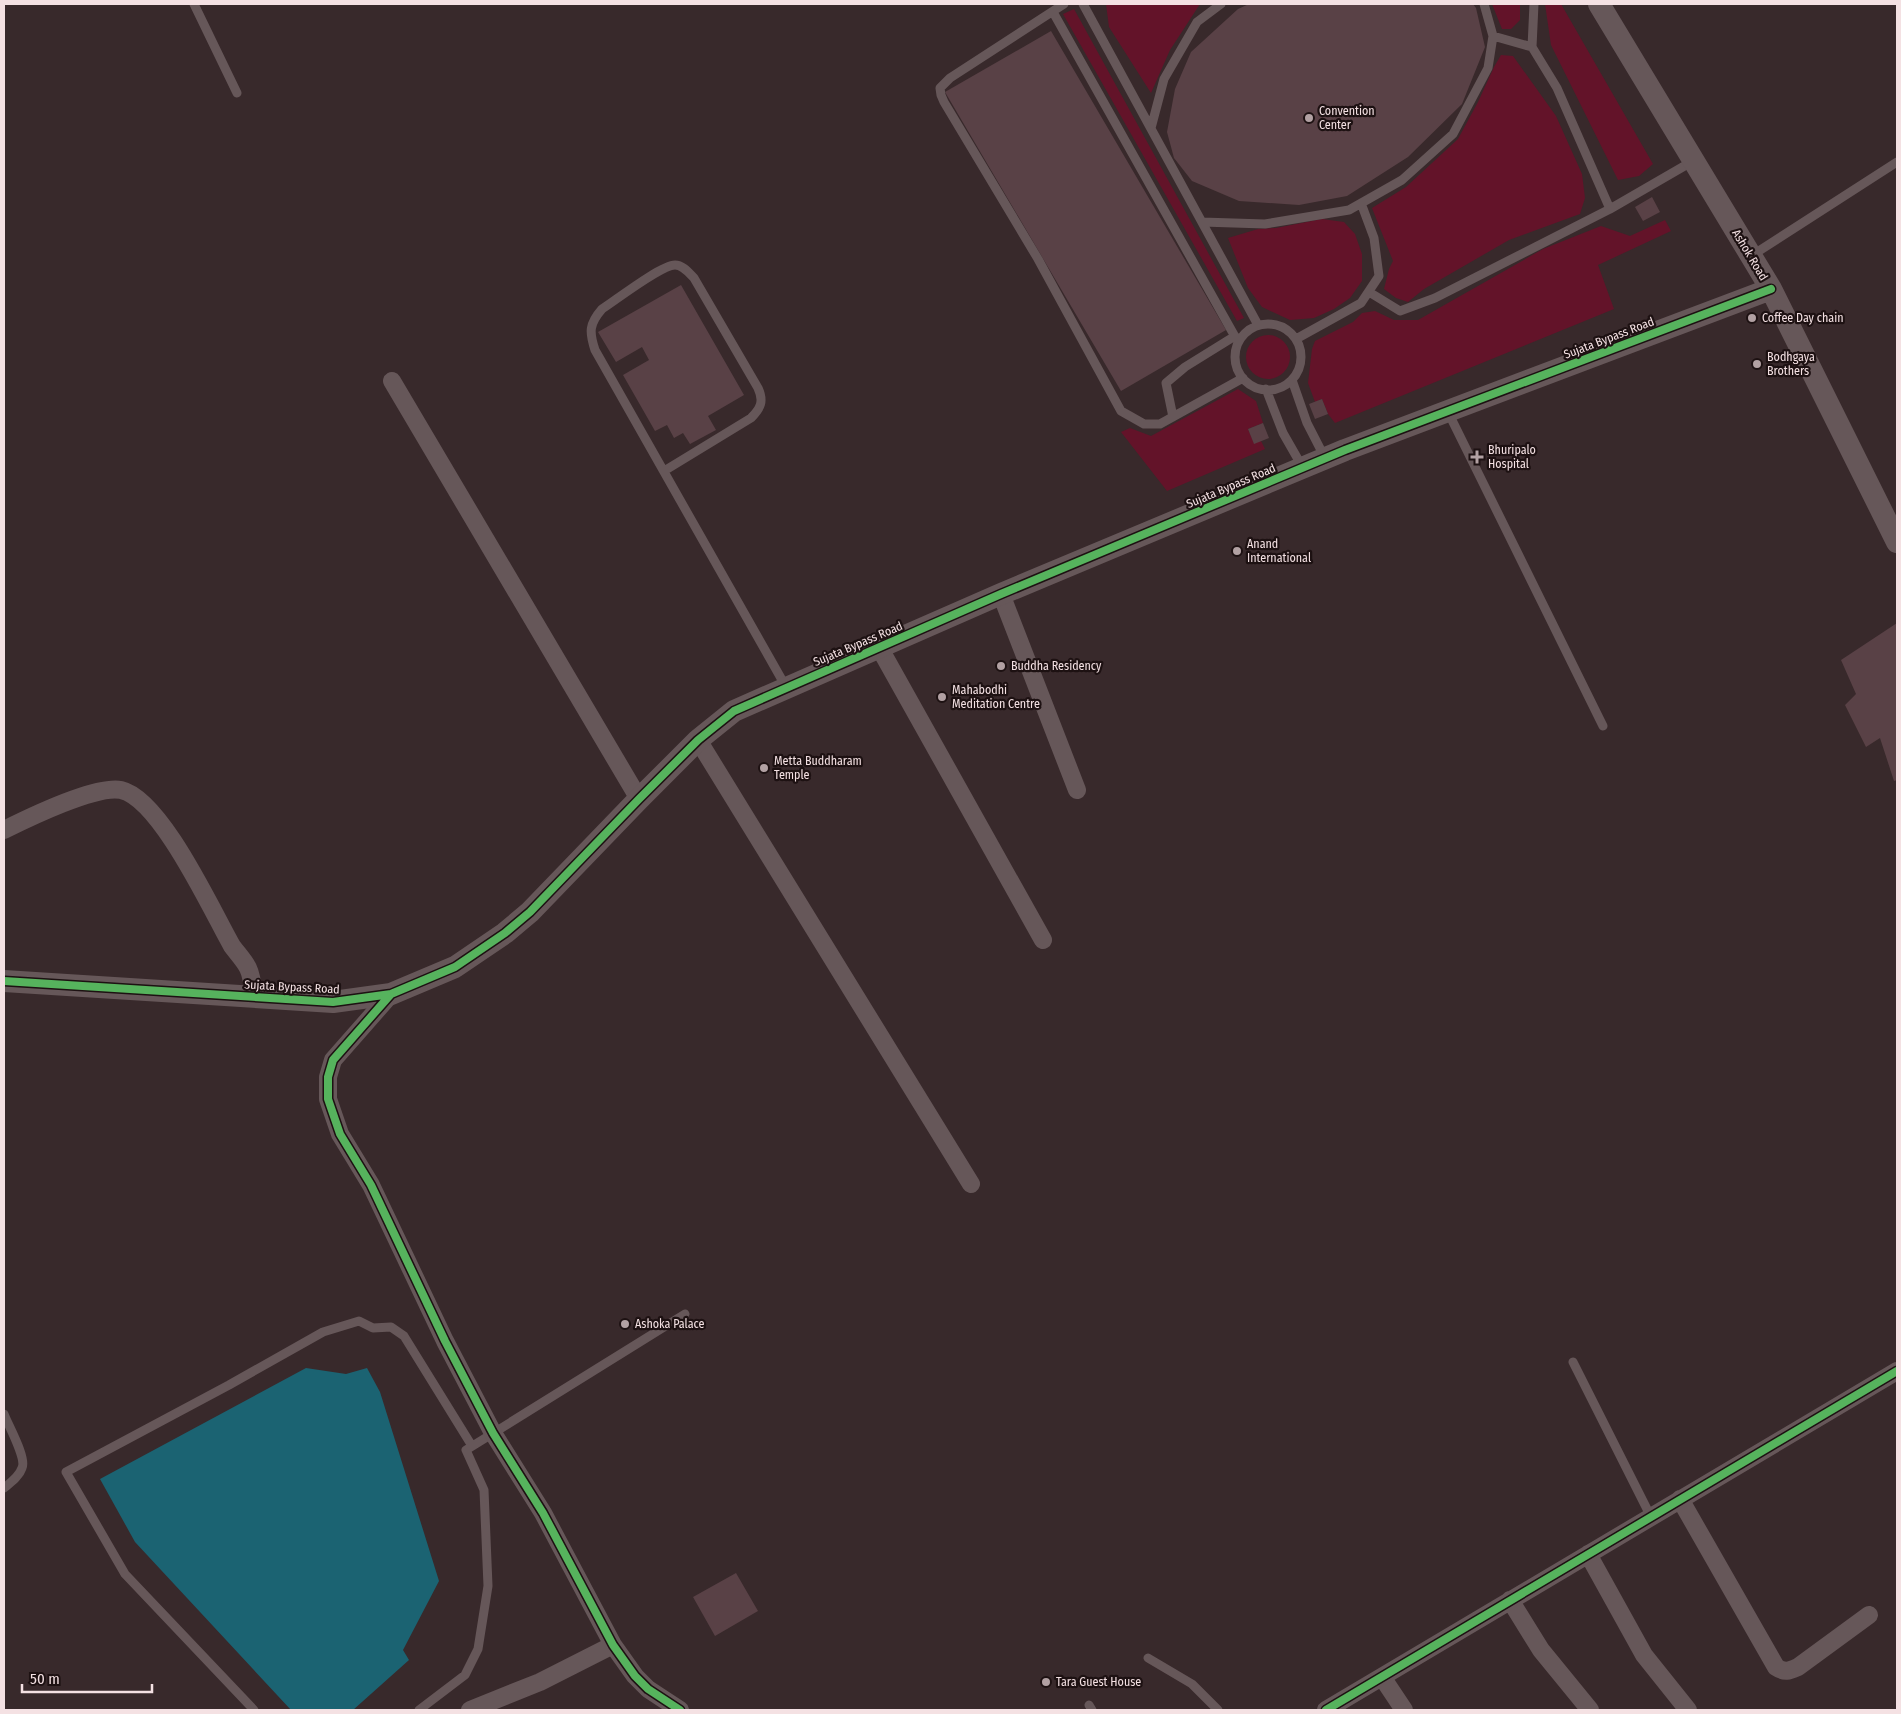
<svg xmlns="http://www.w3.org/2000/svg" width="1901" height="1714" font-family="'Fira Sans Condensed',sans-serif">
<style>
.green{fill:#631329}
.water{fill:#1b6372}
.building{fill:#594146}
.lines{fill:none;stroke-linecap:round;stroke-linejoin:round}
.service{stroke:#665759;stroke-width:9}
.minor{stroke:#665759;stroke-width:18}
.tertiary{stroke:#665759;stroke-width:22}
.cycleway-casing{stroke:#1d1112;stroke-width:11}
.cycleway{stroke:#56b35d;stroke-width:8}
.poi-dot{fill:#b2a1a3;stroke:#1d1112;stroke-width:2}
.labels{text-anchor:middle;stroke-width:4.5;stroke-linejoin:round;paint-order:stroke}
.poi-label{font-size:12px;fill:#f4e1e3;stroke:#1d1112;text-anchor:start}
.street-label{font-size:12px;fill:#f4e1e3;stroke:#1d1112}
</style>
<rect width="100%" height="100%" fill="#38292b"/>
<path class="green" d="M1106,4H1200L1170,50L1151,93L1109,27Z
M1492,4H1520V20L1511,29H1502Z
M1545,4H1561L1653,164L1639,176L1618,180L1551,45Z
M1074,9L1244,318L1237,321L1063,14Z
M1501,55L1513,56L1556,116L1582,174L1585,198L1580,214L1509,240L1424,289L1408,302L1396,298L1384,289L1389,269L1393,261L1372,208L1406,187L1458,139L1478,102L1494,67Z
M1322,219L1344,222L1355,234L1362,254V281L1350,298L1334,309L1314,318L1290,320L1262,307L1248,288L1228,238L1258,229L1276,228Z
M1665,220L1671,231L1598,265L1614,309L1335,423L1328,414L1322,399L1315,402L1308,383L1312,349L1315,341L1353,322L1362,313L1375,311L1394,320H1418L1543,249L1601,226L1630,236Z
M1246 357a22 22 0 1 1 44 0a22 22 0 1 1-44 0Z
M1238,389L1256,401L1263,423L1248,429L1254,443L1261,441L1265,449L1167,491L1121,432L1130,428L1151,436Z"/>
<path class="water" d="M306,1368L346,1374L367,1368L380,1392L439,1581L403,1650L409,1660L353,1710H291L135,1542L100,1479Z"/>
<path class="building" d="M1249,4H1473L1476,8L1485,47L1462,104L1408,157L1347,196L1299,205L1239,201L1192,181L1174,158L1167,132L1175,89L1191,52L1238,9Z
M1051,31L1226,330L1121,391L945,92Z
M1652,197L1660,212L1643,221L1635,207Z
M681,285L744,395L708,416L716,430L690,444L683,433L674,438L667,425L655,431L623,375L649,360L642,347L616,362L598,332Z
M1322,399L1328,414L1315,419L1309,404Z
M1263,423L1269,438L1254,444L1248,429Z
M1897,623V780L1894,781L1880,738L1866,747L1845,705L1856,694L1841,660Z
M736,1573L758,1611L715,1636L693,1597Z"/>
<g class="lines">
<path class="service" d="M194,4L237,93
M1064,4L950,78L940,88L941,95L944,102L1038,259L1121,411L1144,424H1160L1243,378
M1083,4L1258,325
M1053,12L1238,342
M1493,36L1532,47
M1151,128L1164,79L1197,22L1221,4
M1610,209L1693,161
M1202,222L1265,224L1349,210L1402,180L1453,134L1488,68L1493,36L1484,4
M1751,256L1897,162
M1369,292L1400,311L1435,298L1610,209L1557,88L1532,47L1534,4
M1235 357a33 33 0 1 1 66 0a33 33 0 1 1-66 0Z
M1296,339L1361,303L1379,276L1374,238L1361,203
M1292,380L1307,423L1325,458
M1266,389L1283,433L1303,468
M1448,412L1603,726
M1173,417L1166,383L1185,367L1235,336
M664,471L751,418C761,408 764,401 758,388L694,278C689,273 683,265 675,265C661,265 616,300 602,309C589,324 589,332 595,350L786,687
M1573,1362L1651,1517
M4,1414C8,1425 27,1458 22,1468C19,1477 10,1483 4,1488
M1148,1658L1192,1684L1218,1710
M1089,1705L1092,1710
M254,1710L125,1574L66,1472L229,1385L323,1332L359,1321L373,1328L391,1327L404,1336L472,1446
M419,1710L465,1675L478,1649L488,1586L484,1490L466,1450L685,1314"/>
<path class="minor" d="M392,381L639,799
M1001,594L1077,790
M879,647L1043,940
M698,740L971,1184
M4,830C28,818 96,785 121,790C161,799 212,911 232,946C237,953 244,960 248,968C252,976 253,988 254,997
M391,994L333,1060L328,1077V1099L340,1134L371,1185L445,1341L493,1433L543,1513L613,1645L635,1676L648,1689L680,1710
M1680,1499L1776,1667C1785,1673 1789,1671 1798,1667L1869,1615
M1588,1554L1644,1655L1688,1710
M1510,1600L1541,1650L1590,1710
M1382,1677L1404,1710
M470,1710L540,1682L613,1645
M1326,1710L1897,1371"/>
<path class="tertiary" d="M1599,4L1771,289L1897,542
M4,981L333,1002L391,994L455,967L505,933L530,912L639,799L698,740L734,711L1001,594L1345,450L1771,289"/>
<defs>
<path id="cycleway" d="M4,981L333,1002L391,994L455,967L505,933L530,912L639,799L698,740L734,711L1001,594L1345,450L1771,289
M391,994L333,1060L328,1077V1099L340,1134L371,1185L445,1341L493,1433L543,1513L613,1645L635,1676L648,1689L680,1710
M1326,1710L1897,1371"/>
</defs>
<use href="#cycleway" class="cycleway-casing"/>
<use href="#cycleway" class="cycleway"/>
</g>
<g class="poi-dot">
<circle cx="1309" cy="118" r="5"/>
<circle cx="1752" cy="318" r="5"/>
<circle cx="1757" cy="364" r="5"/>
<path d="M1474.5 449.5h5v5h5v5h-5v5h-5v-5h-5v-5h5z"/>
<circle cx="1237" cy="551" r="5"/>
<circle cx="1001" cy="666" r="5"/>
<circle cx="942" cy="697" r="5"/>
<circle cx="764" cy="768" r="5"/>
<circle cx="625" cy="1324" r="5"/>
<circle cx="1046" cy="1682" r="5"/>
</g>
<g class="labels">
<g class="poi-label">
<text x="1319" y="115">Convention<tspan x="1319" dy="14">Center</tspan></text>
<text x="1762" y="322">Coffee Day chain</text>
<text x="1767" y="361">Bodhgaya<tspan x="1767" dy="14">Brothers</tspan></text>
<text x="1488" y="454">Bhuripalo<tspan x="1488" dy="14">Hospital</tspan></text>
<text x="1247" y="548">Anand<tspan x="1247" dy="14">International</tspan></text>
<text x="1011" y="670">Buddha Residency</text>
<text x="952" y="694">Mahabodhi<tspan x="952" dy="14">Meditation Centre</tspan></text>
<text x="774" y="765">Metta Buddharam<tspan x="774" dy="14">Temple</tspan></text>
<text x="635" y="1328">Ashoka Palace</text>
<text x="1056" y="1686">Tara Guest House</text>
</g>
<g class="street-label">
<text transform="translate(1750 255) rotate(59)" y="4">Ashok Road</text>
<text transform="translate(1609 338) rotate(-21)" y="4">Sujata Bypass Road</text>
<text transform="translate(1231 486) rotate(-23)" y="4">Sujata Bypass Road</text>
<text transform="translate(858 644) rotate(-23)" y="4">Sujata Bypass Road</text>
<text transform="translate(292 987) rotate(3)" y="4">Sujata Bypass Road</text>
</g>
</g>
<rect width="1901" height="1714" fill="none" stroke="#f4e1e3" stroke-width="10"/>
<path d="M22 1684v8h130v-8" fill="none" stroke="#f4e1e3" stroke-width="2.5"/>
<text x="30" y="1684" font-size="15" fill="#f4e1e3" stroke="#1d1112" stroke-width="4" paint-order="stroke">50 m</text>
</svg>
